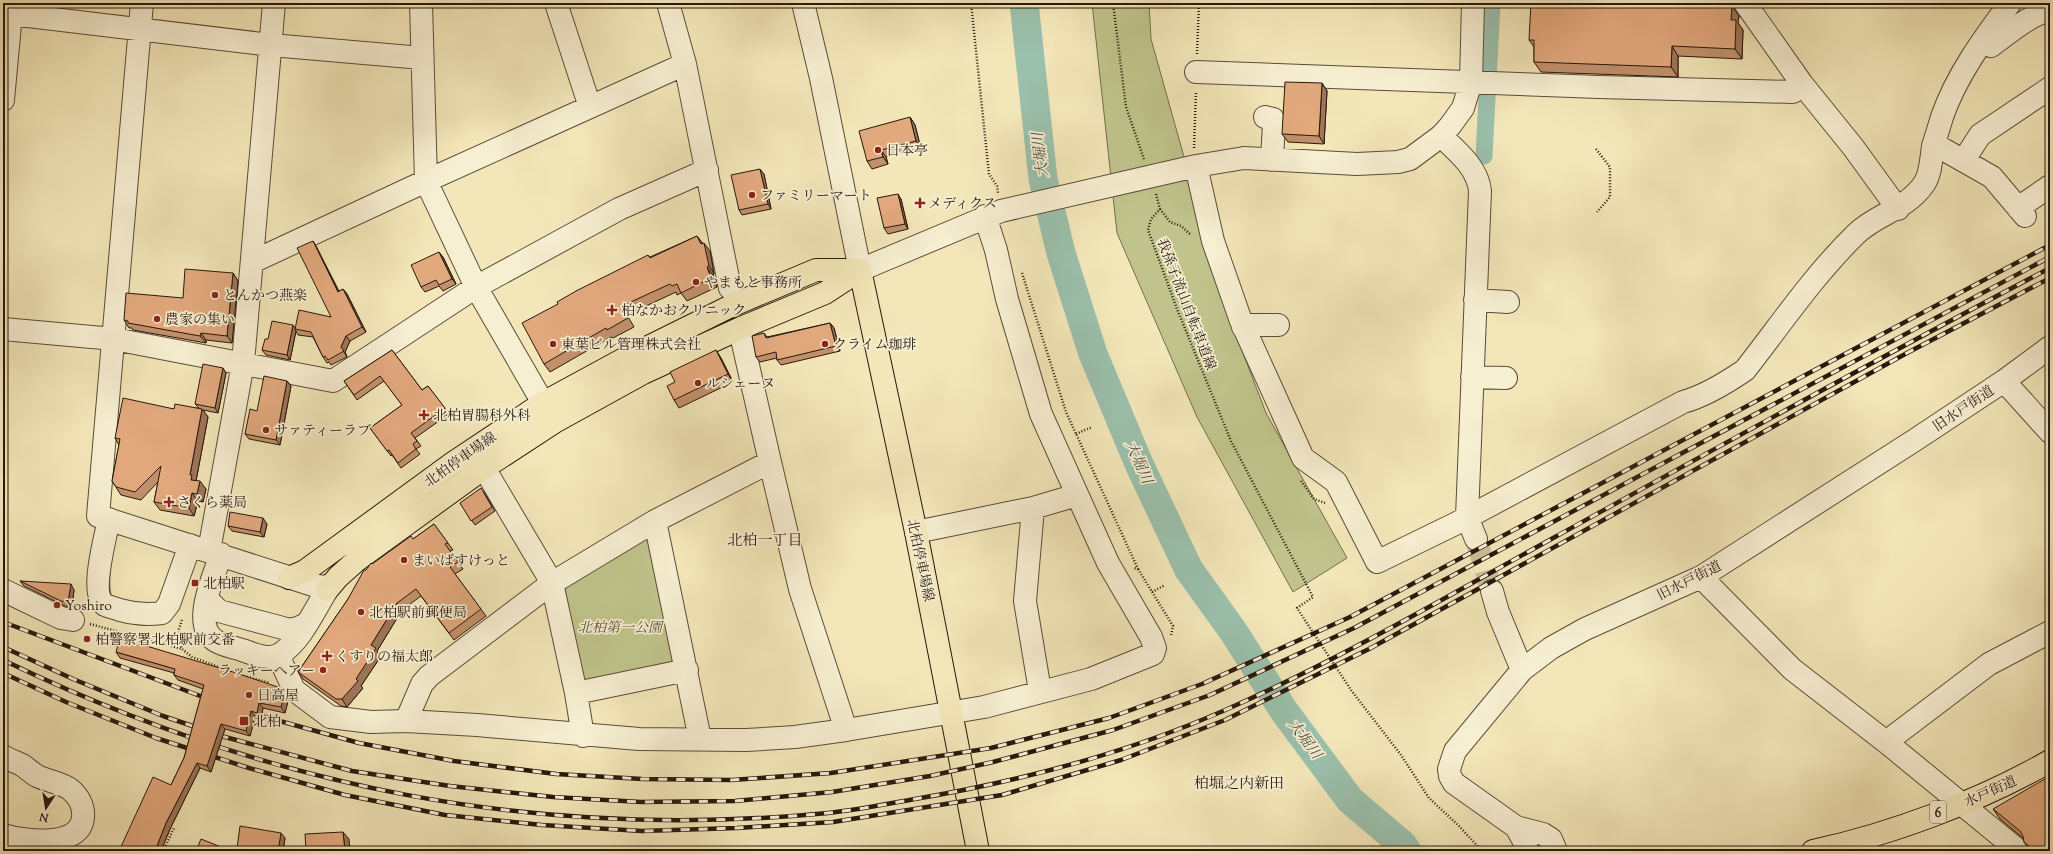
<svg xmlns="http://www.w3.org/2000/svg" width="2053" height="854" font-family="'Sorts Mill Goudy','Noto Serif JP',serif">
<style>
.park{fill:#c0c48c;stroke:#746e4c}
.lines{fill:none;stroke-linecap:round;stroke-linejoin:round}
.canal{stroke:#9bc0ac;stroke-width:17}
.river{stroke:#9bc0ac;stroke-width:29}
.minor-tunnel{stroke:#cabd97;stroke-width:22;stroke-dasharray:22 11;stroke-linecap:butt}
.minor-casing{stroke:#5b4b38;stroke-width:24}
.major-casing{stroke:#28170d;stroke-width:24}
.highway-casing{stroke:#28170d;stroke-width:24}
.path{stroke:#28170d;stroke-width:2.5;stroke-dasharray:1 2;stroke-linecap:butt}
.minor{stroke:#f7efd2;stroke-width:22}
.major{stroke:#f3e7b9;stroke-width:22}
.highway{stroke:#f3e7b9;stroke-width:22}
.rail-casing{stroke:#28170d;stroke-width:4.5}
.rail{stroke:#f7efd2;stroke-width:3;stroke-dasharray:9;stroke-linecap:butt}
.wall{fill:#c2916c;stroke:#28170d}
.shaded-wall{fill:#9e7658;stroke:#28170d}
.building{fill:#e2a97d;stroke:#28170d}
.poi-dot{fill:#8f2418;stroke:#f7efd2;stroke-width:1.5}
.labels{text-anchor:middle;stroke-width:3.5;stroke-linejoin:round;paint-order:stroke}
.shield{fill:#f7efd2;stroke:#665848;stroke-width:1}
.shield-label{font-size:13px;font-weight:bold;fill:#28170d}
.poi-label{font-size:14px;fill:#28170d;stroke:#f7efd2;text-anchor:start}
.street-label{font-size:14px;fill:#28170d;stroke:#f7efd2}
.park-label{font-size:14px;font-style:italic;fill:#5d5439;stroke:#f7efd2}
.water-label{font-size:15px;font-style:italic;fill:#505245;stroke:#f7efd2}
.neighbourhood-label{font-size:15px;fill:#28170d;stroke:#f7efd2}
</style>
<rect width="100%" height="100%" fill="#f3e7b9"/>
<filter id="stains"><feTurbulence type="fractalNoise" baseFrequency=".005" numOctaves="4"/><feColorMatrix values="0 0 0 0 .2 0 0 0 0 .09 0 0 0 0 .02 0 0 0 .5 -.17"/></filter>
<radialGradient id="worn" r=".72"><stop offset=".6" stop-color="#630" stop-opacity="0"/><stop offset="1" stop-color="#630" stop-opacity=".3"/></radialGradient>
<path class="park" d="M1092,3H1149L1151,39L1228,314L1266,413L1347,558L1293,592L1197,417L1117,233Z
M645,535L651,538L677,663L582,681L564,591L568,585Z"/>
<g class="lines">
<path class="canal" d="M1484,156L1492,3"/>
<path class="river" d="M1024,3L1043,179L1061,253L1093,354L1139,464L1189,570L1233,631L1284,711L1350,800L1403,845L1407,851"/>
<path class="minor-tunnel" d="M1476,539L1492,591"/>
<defs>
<path id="minor" d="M142,3L98,516L313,585L325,587L331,585
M556,3L590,107L685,64L730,288
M668,3L685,64
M803,3L821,78L860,270L1001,211L1196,166L1244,158L1357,164L1398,162L1410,159L1441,136L1450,126L1463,108L1471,82L1473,3
M1745,3L1802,84L1853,147L1898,209
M3,13L271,45L422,58
M1983,41L1991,46C2009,33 2028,16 2050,10
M1196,72L1599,87L1793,92L1802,84
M3,100L12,3
M1265,117L1273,119L1274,123L1272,160
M1441,136C1457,151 1478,168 1480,191L1467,517L1476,539
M1934,144L1992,177L2025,216
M1964,160L1980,135L2050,88
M1196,166L1213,241L1241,321L1303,458L1336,482L1377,562L1455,524L1683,402C1705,396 1726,383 1745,370C1781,324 1814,275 1856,234C1876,214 1906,210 1924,184C1931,174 1931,159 1933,146C1936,137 1939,127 1942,117C1956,76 1984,38 2010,3
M2018,208L2050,186
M252,262L426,181L421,3
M1475,300L1508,302
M1243,327L1249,325H1278
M3,329L114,339L333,381L476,287L619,209L707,170
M742,339L770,462
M1472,377L1506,378
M2004,381L2050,432
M554,418L543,403L476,287L426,181L590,107
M484,468L552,583L576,693L583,736
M1033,508L1025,601L1040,691
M109,519C106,536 89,594 105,605C109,607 115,608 120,610C134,614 147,615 162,613L169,604L190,545
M655,521L700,739
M916,532L1033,508L1077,495
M209,551L243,363L274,3
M221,554C214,576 190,626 216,641C224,646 234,647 242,650C254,654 268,661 280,654C301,641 314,611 327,590
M1701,577L1792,669L1886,742L2019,851
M3,590L61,618L73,620
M1492,591L1498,612L1522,670
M207,599L219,611L279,627L290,630L298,628L306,624
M278,655L294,690L330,717L371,722L406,721L477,725L639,739L746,740L795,737L846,730L984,707L1091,679L1153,654L1155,648L1151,637L1108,563L1041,414L1007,299L996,250L985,216
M576,693L687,670
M406,721L422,684L429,676L552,583L655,521L770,462L800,589L846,730
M1886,742L1989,664L2050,632
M3,756C9,760 16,762 22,765C28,769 32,773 37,776C47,781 63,783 71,790C79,797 84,807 83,817C81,849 23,841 3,835
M1516,827L1526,845L1527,851
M1556,851L1551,839L1543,834L1516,827L1454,783L1450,776L1449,769L1455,751L1522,670L1551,648L1585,629L1701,577L1915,440L2004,381L2050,347"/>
<path id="major" d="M860,270L916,532L978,851
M289,578L305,571L453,463L543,403L624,359L733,305L816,270H860
M327,590L338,577L357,560L484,468L556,421L643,373L741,328L825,293L860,270"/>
<path id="highway" d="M1813,851C1892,834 1980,801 2050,761"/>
</defs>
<use href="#minor" class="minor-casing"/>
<use href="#major" class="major-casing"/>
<use href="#highway" class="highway-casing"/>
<path class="path" d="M971,3L989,174L997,186L998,193
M1113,3L1126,107L1144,159
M1197,54L1199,3
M1194,148L1196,91
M1596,149L1610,167V197L1597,212
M1156,194L1160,209L1151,219L1148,230L1177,309L1231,441L1313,597L1297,608L1351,690L1401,755L1429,798L1459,826L1482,851
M1160,209L1170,222L1181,226L1191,235
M1022,273L1066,412L1138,569L1133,568
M1076,434L1092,427
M1301,481L1314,499L1325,503
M1138,569L1173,626L1171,635
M1152,592L1165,585
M182,620L179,629L182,649L192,657L224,669
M90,624L182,649
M244,676L270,683
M163,851L174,828"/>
<use href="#minor" class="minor"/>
<use href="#major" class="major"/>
<use href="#highway" class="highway"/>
<defs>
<path id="rail" d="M3,622L211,700
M3,647L73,679L163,716L225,737L352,771L450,786L553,797L641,802L735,801L832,792L930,776L993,762L1113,730L1210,695L1354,628L2050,257
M3,660C267,787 536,841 828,813C857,810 887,804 915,799C1020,781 1125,754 1223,711C1337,661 1446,597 1555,537C1720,446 1884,355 2050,268
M3,673L66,702L156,738L249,768L345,795L445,815L542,825L642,831L737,828L833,822L1002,795L1121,760L1225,720L1369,649L1907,353L2050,278
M251,713L359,743L454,761L556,774L642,779L732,780L831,773L991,748L1109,718L1202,684L1350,617L2050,245"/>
</defs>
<use href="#rail" class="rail-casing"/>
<use href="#rail" class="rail"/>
</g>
<path class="wall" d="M1739,16L1738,23L1743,30L1742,59L1678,56V77L1541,72L1534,62V47L1529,40Z
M1322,83L1327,91L1324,144L1288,142L1282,134Z
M910,117L915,125L921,149L886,157L888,164L872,169L867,161Z
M764,174L771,209L742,215L739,210Z
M901,199L908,229L888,234L884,228Z
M697,236L703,244L710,251L714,274L713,275L717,287L687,301L681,293L677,295L676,292L627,315L634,327L613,338L611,337L550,372L544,364L648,255L650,257Z
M313,241L316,246L339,291L343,289L347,294L366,332L350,341L345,352L347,357L331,365L329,362L327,363L323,357L313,337L298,335L296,331L290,360L266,355L262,350L295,328L331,317Z
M443,257L456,284L443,291L439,286L425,292L421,287Z
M233,273L238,281L232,343L206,340V343L133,330L132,328H129L124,320L183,298Z
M830,323L834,328L840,351L781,365L777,360V358L760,362L756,357L764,333L767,337Z
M392,350L422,390L428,386L449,414L415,438L421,446L416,449L420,454L401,468L392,455L391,456L370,428L402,405L384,381L357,400L344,381Z
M716,350L721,358L733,382L679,408L674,400L675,382Z
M226,373L218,413L203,410L208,417L196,481L206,489L203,502L198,501L194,516L160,510L154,502L158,482L141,500L121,495L112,481L119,445L115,438L174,409L199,408L195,404Z
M287,381L291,386L280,445L249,439L245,434Z
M484,492L495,511L475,525L460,503Z
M267,524L264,537L232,531L228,526Z
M434,524L453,550L450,551L463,569L455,574L486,616L454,640L421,596L402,610L377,651L381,656L361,686L363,688L347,707L341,706L303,679L298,672L348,599L366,570L372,564L413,539Z
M20,581L74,590L72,607L65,606L24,586Z
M116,652L288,701L285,713L263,708L261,719L255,717L250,736L225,729L211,772L200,768L170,829L161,851H119L171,785L184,758L203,689L178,680L174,675V673L120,658Z
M1993,809L2050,851H2030L2024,842V839L2000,819Z
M285,838L283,851H238L237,849Z"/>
<path class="shaded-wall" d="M1732,6L1739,16L1738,23L1743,30L1742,59L1735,49L1731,20Z
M1672,46L1678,56V77L1671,67Z
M1322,83L1327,91L1324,144L1319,136Z
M910,117L915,125L921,149L916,141Z
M881,150L886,157L888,164L883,157Z
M760,169L764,174L771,209L768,204Z
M898,194L901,199L908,229L905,224Z
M697,236L703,244L704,243L710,251L714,274L709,266Z
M313,241L316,246L341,297L338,292Z
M439,252L443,257L456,284L452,279Z
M707,267L713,275L717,287L711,278Z
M233,273L238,281L232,343L227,336Z
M343,289L347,294L366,332L362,327Z
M830,323L834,328L840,351L836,346Z
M293,325L296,330L295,329L296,331L290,360L287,355Z
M201,333L206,340V343L200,336Z
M346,336L350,341L345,352L347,357L341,347Z
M716,350L721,358L733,382L728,374Z
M223,368L226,373L218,413L215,408Z
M287,381L291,386L280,445L276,440Z
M202,409L208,417L196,481L191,480L190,475Z
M200,481L206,489L203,502L197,494Z
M192,493L198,501L194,516L189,508Z
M263,518L267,524L264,537L260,532Z
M71,584L74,590L72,607L68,602Z
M397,603L402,610L377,651L381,656L361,686L363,688L347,707L342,699L356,679L371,645Z
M284,695L288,701L285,713L281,707Z
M259,703L263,708L261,719L257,713Z
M251,711L255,717L250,736L246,731Z
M221,724L225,729L211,772L207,766Z
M197,763L200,768L170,829L161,851H155L166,823Z
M343,832L349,839L350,851H345Z
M281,833L285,838L283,851H278Z
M221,847L224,851H220Z"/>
<path class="building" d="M1531,3H1715L1730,4L1732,6L1731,20H1736L1735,49L1672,46L1671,67L1534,62V40H1529Z
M1285,82L1322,83L1319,136L1282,134Z
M910,117L916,141L881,150L883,157L867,161L859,131Z
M760,169L768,204L739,210L731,175Z
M898,194L905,224L884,228L877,198Z
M697,236L701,244L704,243L709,266L707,267L711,278L681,293L677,284L672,286L670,284L622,306L628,318L607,330L606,328L544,364L522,323L558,304L557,302L576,291L648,255L650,258Z
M313,241L338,292L343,289L362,327L346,336L341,347L344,351L328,360L325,356L323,357L311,332L295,329L299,310L331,317L297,248Z
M439,252L452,279L439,285L436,280L421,287L411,265Z
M185,269L233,273L227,336L201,333L200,336L128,323V321L124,320L126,293L183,298Z
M272,321L293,325L287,355L262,350L265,339H268Z
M830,323L836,346L777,360L776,352L756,357L752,336L764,333L766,338Z
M392,350L422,390L428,386L445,408L411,433L417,441L413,444L416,449L398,463L389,450L387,451L370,428L402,405L380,376L354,395L344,381Z
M716,350L728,374L674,400L667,386L675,382L670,372Z
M203,364L223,368L215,408L195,404Z
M264,376L287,381L276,440L245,434L250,409L257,411Z
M123,398L174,409L175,404L202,409L190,475H192L191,480L200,481L197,494L192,493L189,508L154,502L161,466L135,492L116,487L112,481L120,439L115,438Z
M481,488L492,507L471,521L460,503Z
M230,512L263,518L260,532L228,526Z
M434,524L448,543L445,544L458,562L450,567L481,609L449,633L416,589L397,603L371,645L376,648L356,679L358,681L342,699H336L298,672L348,599L364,570H366L371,563L372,564L411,536L413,539Z
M20,581L71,584L68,602L61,601Z
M120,638L233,672L278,687L284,695L281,707L259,703L257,713L251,711L246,731L221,724L207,766L197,763L166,823L155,851H119L153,777L171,785L184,758L204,685L174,675L175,669L116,652Z
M2050,776V851H2035L2024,842L2023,836L2020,831L1993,809Z
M240,826L281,833L278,851H248L237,849Z
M343,832L345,851H306L305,834Z
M201,839L221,847L220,851H196Z"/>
<g class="poi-dot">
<circle cx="878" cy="150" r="4"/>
<circle cx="752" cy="195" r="4"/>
<path d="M918 197h4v4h4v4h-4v4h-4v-4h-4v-4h4z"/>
<circle cx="696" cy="282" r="4"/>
<circle cx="215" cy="295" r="4"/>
<path d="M610 304h4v4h4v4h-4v4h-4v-4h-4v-4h4z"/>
<circle cx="157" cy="319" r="4"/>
<circle cx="553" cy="344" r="4"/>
<circle cx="825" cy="344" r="4"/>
<circle cx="698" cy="383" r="4"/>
<path d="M422 409h4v4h4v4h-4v4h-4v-4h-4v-4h4z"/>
<circle cx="266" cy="430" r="4"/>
<path d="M167 496h4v4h4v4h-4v4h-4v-4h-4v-4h4z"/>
<circle cx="404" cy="560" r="4"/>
<rect x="191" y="579" width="8" height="8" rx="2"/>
<circle cx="57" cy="605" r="4"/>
<circle cx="361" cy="612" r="4"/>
<circle cx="87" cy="639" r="4"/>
<path d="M325 650h4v4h4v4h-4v4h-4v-4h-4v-4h4z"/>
<circle cx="323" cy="670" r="4"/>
<circle cx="249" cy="695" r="4"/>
<rect x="239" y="716" width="10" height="10" rx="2"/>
</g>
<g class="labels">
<rect class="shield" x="1930" y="801" width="16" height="22" rx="3"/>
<g class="shield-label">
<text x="1938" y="817">6</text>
</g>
<g class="poi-label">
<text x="886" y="155">日本亭</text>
<text x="760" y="200">ファミリーマート</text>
<text x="928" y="208">メディクス</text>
<text x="704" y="287">やまもと事務所</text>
<text x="223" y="300">とんかつ燕楽</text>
<text x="621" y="315">柏なかおクリニック</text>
<text x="165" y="324">農家の集い</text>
<text x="561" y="349">東葉ビル管理株式会社</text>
<text x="833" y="349">クライム珈琲</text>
<text x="706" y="388">ルシェーヌ</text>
<text x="433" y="420">北柏胃腸科外科</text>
<text x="274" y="435">サァティーラブ</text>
<text x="177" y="507">さくら薬局</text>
<text x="412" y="565">まいばすけっと</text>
<text x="203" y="588">北柏駅</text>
<text x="65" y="610">Yoshiro</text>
<text x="369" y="617">北柏駅前郵便局</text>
<text x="95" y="644">柏警察署北柏駅前交番</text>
<text x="335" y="661">くすりの福太郎</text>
<text x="315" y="675" text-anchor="end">ラッキーヘアー</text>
<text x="257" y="700">日高屋</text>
<text x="253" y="726">北柏</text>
</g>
<g class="street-label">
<text transform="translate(1187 304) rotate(69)" y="5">我孫子流山自転車道線</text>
<text transform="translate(1963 408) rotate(-34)" y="5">旧水戸街道</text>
<text transform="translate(460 459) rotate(-35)" y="5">北柏停車場線</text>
<text transform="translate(921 560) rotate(78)" y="5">北柏停車場線</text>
<text transform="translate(1689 580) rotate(-27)" y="5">旧水戸街道</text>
<text transform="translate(1990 791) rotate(-24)" y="5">水戸街道</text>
</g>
<g class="park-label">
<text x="620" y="632">北柏第一公園</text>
</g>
<g class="water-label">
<text transform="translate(1040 155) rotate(-97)" y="5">大堀川</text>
<text transform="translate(1139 462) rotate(66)" y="5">大堀川</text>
<text transform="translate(1305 739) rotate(53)" y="5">大堀川</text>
</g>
<g class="neighbourhood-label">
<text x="765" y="545">北柏一丁目</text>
<text x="1239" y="788">柏堀之内新田</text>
</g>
</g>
<rect width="2053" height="854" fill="none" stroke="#f3e7b9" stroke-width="16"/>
<rect x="4" y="4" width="2045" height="846" fill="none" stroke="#28170d" stroke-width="2"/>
<rect x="8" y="8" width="2037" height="838" fill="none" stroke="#28170d"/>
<g transform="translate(46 808) rotate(192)" stroke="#f7efd2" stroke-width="3" paint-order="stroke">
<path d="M0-3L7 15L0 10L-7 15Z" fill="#28170d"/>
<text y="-6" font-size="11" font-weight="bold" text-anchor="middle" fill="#28170d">N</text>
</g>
<rect width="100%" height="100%" filter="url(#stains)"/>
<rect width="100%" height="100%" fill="url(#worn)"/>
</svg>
